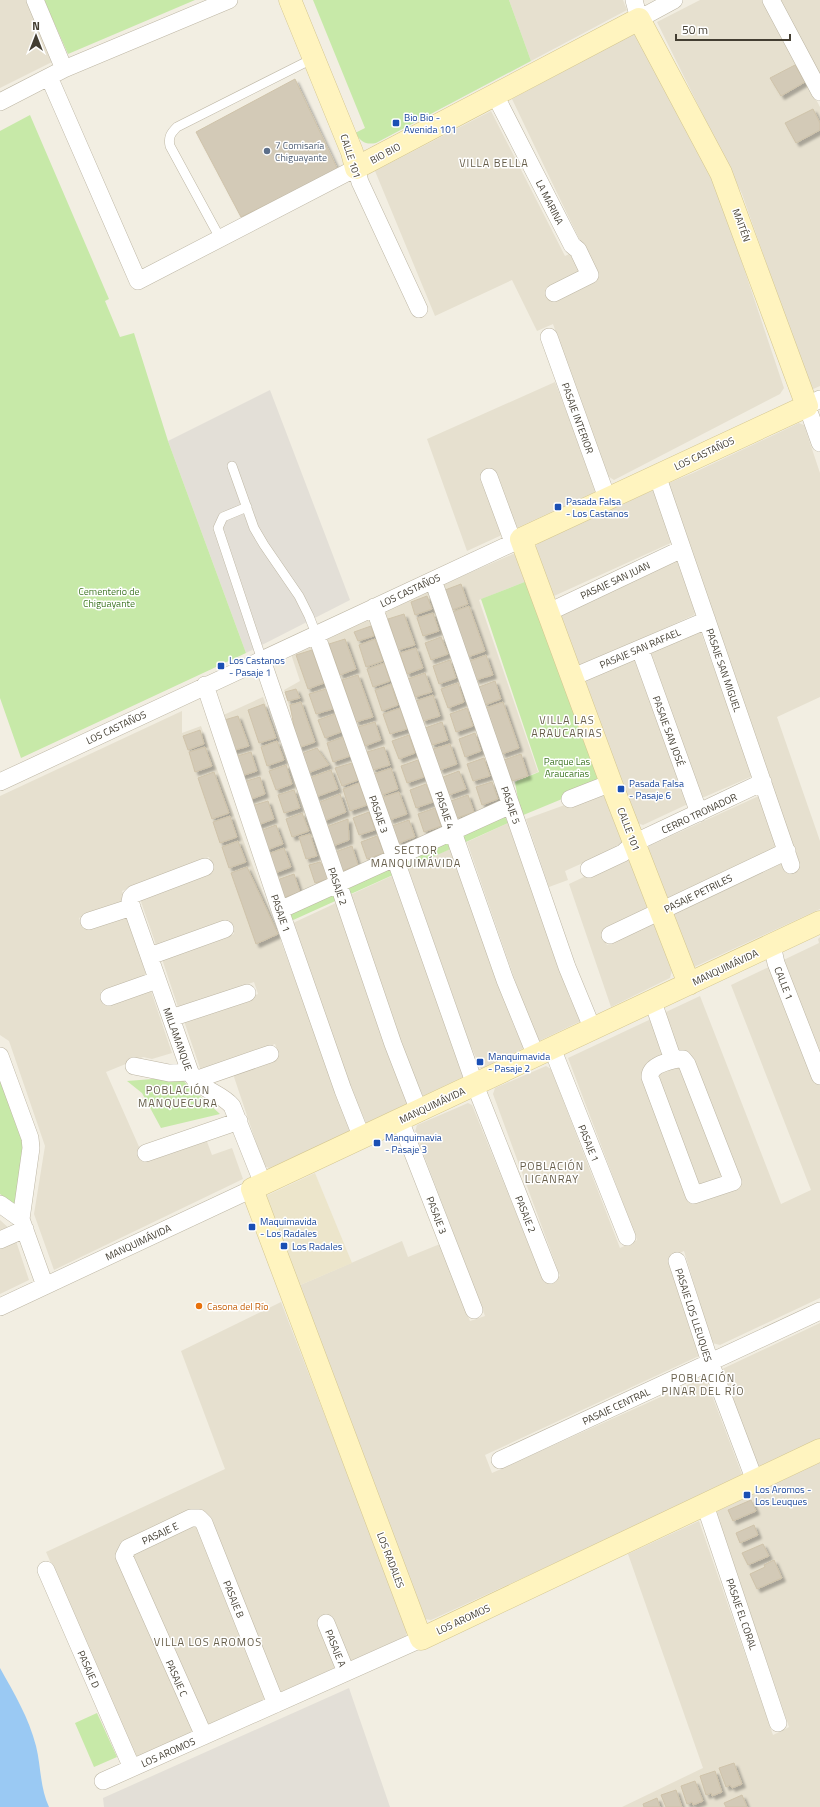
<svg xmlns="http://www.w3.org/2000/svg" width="820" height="1807" font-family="'Titillium Web',sans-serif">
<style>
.residential{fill:#e6e0cf}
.industrial{fill:#e3dfd7}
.education{fill:#ece5cb}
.green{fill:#c7e9a8}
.water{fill:#9ac9f3}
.building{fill:#d3cab7;stroke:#cfc3aa;filter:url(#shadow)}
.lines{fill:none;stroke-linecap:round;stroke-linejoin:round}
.lane-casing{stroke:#bdb6a4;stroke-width:10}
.street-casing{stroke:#bdb6a4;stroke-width:18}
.secondary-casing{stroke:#d4c68f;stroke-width:23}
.lane{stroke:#fff;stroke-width:9}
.street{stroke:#fff;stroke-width:17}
.secondary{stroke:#fff4bf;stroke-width:22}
.transit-dot{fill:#1a4fb4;stroke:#fff;stroke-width:1.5}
.service-dot{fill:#5c6f8a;stroke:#fff;stroke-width:1.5}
.food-dot{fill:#e8710a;stroke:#fff;stroke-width:1.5}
.labels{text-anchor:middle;stroke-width:3;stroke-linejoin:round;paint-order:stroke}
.transit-label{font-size:10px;fill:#164399;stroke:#fff;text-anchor:start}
.service-label{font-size:10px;fill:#4e5e75;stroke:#fff;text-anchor:start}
.street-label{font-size:10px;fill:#433e32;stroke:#fff}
.park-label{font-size:10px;fill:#3e7624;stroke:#fff}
.food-label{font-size:10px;fill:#c56008;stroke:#fff;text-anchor:start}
.neighbourhood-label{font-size:11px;letter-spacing:1px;fill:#665d49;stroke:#fff}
</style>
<defs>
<filter id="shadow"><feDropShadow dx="3.5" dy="3.5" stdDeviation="1" flood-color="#0004"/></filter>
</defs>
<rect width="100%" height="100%" fill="#f2eee2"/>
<path class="residential" d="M0,0H30L56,60L0,88Z
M509,0H623L627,10L531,61Z
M700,0H763L820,107V386L811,390L742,194L657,22Z
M780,0H820V77Z
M635,33L711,177L726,215L784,388L780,394L614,480L606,475L553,324L537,331L512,280L435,316L375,171L491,111L565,256L583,247L512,99Z
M555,382L597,491L467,551L427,439Z
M799,423L804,425L820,473V697L777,717L820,841V909L692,968L672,920L674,914L783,863L789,873L797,868L664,485L693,473Z
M653,490L673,542L554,596L551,595L535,550L537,543Z
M513,554L521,556L527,581L479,600L538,772L512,782L442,585Z
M678,559L696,611L694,615L579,667L561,615Z
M430,591L502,800L456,823L383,612Z
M371,617L443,828L399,848L325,639Z
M700,630L753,776L702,798L648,652Z
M313,644L386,854L342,874L284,690L300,681L291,654Z
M634,660L640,661L690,803L643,825L637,823L582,679Z
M263,697L332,879L283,901L219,717Z
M182,711V733L201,726L351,1130L327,1142L269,1168L264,1166L233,1074L279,1056L275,1044L201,1071L184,1021L258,994L254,982L178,1007L162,959L234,934L229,920L156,945L139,896L213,870L209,857L122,891L125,900L79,918L84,929L128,915L146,975L101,991L105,1002L150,988L172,1053L152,1059L143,1057L106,1072L144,1158L206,1139L212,1155L232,1148L243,1179L54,1270L34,1214L45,1146L9,1041L0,1035V796Z
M598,793L604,796L623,845L565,871L568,880L549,887L526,819Z
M761,795L779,850L666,900L647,851L649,846Z
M508,823L569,996L581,1021L539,1041L526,1012L467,842Z
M452,848L513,1024L524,1048L481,1069L469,1042L408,868Z
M628,856L649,910L602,933L607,945L654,923L672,970L670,978L611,1007L569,884Z
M396,874L467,1075L423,1096L408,1064L350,895Z
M336,903L409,1103L366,1123L352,1091L293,923Z
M820,937V1298L720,1345L712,1343L684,1251L668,1258L699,1356L485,1455L492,1473L705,1377L743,1477L431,1620L424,1619L298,1286L402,1241L408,1257L440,1244L470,1321L485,1316L415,1132L417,1125L468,1103L472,1105L544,1282L560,1276L493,1094L495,1088L546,1066L551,1069L620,1248L637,1240L568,1058L700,996L781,1204L811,1190L731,985L819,943L818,939Z
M0,1220L13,1232L29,1280L0,1294Z
M281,1302L407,1629L406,1636L136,1757L46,1552L225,1469L181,1351Z
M820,1323V1440L762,1468L755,1464L720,1370Z
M820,1462V1807H622L703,1768L628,1554L699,1521L773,1735L789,1727L716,1512Z"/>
<path class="industrial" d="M270,390L350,600L246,653L168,441Z
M349,1688L390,1807H104L103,1798Z"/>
<path class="education" d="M315,1173L352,1263L298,1286L266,1196Z"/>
<path class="green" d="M44,0H195L68,54Z
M313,0H509L531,61L376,143C366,145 361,142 355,133L365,128Z
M30,115L109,299L105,301L120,337L134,333L168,441L246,653L21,758L0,698V131Z
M527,581L603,782L521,816L515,782L539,772L481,599Z
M505,817L508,823L291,921L289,911Z
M179,1077L220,1114L161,1128L142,1093L127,1081Z
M0,1080L23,1144L15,1205L0,1194Z
M97,1713L117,1757L94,1767L75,1723Z"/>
<path class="water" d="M0,1668C14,1693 29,1718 36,1746C41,1766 40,1788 49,1807H0Z"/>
<path class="building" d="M795,65L805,82L781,96L770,78Z
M295,79L338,170L241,217L196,132Z
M813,109L820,123V130L796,143L785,123Z
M461,584L468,604L452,610L445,590Z
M427,596L432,609L415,615L411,602Z
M469,606L485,651L468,657L452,612Z
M433,613L439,631L423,636L417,618Z
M404,614L415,645L398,650L388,619Z
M371,626L374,636L358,641L354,632Z
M441,637L448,654L431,660L425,643Z
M345,639L356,669L340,675L329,644Z
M375,639L383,661L366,667L359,645Z
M416,648L423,668L407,674L400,653Z
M312,650L324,683L308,689L296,655Z
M486,655L493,675L476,680L470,661Z
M450,660L456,678L439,684L433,666Z
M384,663L390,681L373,687L367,669Z
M425,673L432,692L415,697L408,679Z
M358,675L373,717L356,722L342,680Z
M495,681L501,699L485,705L479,687Z
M458,683L464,702L448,708L441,689Z
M391,684L398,705L382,711L375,690Z
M296,689L300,698L288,701L285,692Z
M326,689L333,709L316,714L309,694Z
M433,695L440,716L423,721L416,701Z
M301,702L315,742L298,748L290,705Z
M503,702L519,748L502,754L486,708Z
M264,704L276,738L259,743L248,710Z
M400,708L407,729L390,734L383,714Z
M467,708L473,726L456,732L450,714Z
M335,714L341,732L325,738L318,720Z
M238,716L249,746L232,751L221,721Z
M375,722L381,740L365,746L358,727Z
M442,722L448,740L432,745L425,728Z
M200,730L204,744L188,750L183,736Z
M475,733L481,751L465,757L459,739Z
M409,735L415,753L399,759L392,741Z
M343,737L350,756L333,762L327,743Z
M277,741L284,760L267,766L261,747Z
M450,744L457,764L440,770L433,749Z
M205,747L212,766L195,772L189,752Z
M384,747L390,765L373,770L367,752Z
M317,748L329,765L308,773L301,754Z
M251,752L257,771L241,776L234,757Z
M521,754L528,776L512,781L504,760Z
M484,758L490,776L473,781L467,764Z
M418,760L424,777L407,783L401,766Z
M352,763L358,780L342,786L335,768Z
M286,765L292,784L276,790L269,771Z
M391,768L398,789L382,795L374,774Z
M331,770L338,789L316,797L309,778Z
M459,771L466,789L449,795L443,777Z
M214,772L229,813L212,819L198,778Z
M260,777L265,794L249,800L243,782Z
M492,782L498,799L482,805L476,787Z
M359,783L367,805L350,811L343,789Z
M426,784L433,802L416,808L410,790Z
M294,790L300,808L284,813L278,795Z
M399,792L407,814L390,820L383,797Z
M340,794L346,812L324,821L318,803Z
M468,795L474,812L457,818L451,801Z
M268,801L274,819L258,825L251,806Z
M435,808L441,826L424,832L418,814Z
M369,812L375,830L359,835L353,818Z
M302,813L309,831L292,837L286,819Z
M230,816L237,837L220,843L213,822Z
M348,819L349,840L333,846L326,827Z
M409,820L415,837L399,843L392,826Z
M276,825L283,844L267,850L260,831Z
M310,834L317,856L306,859L299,837Z
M377,836L384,853L367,859L361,842Z
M238,841L246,862L229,868L222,847Z
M352,846L358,865L342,871L335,852Z
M284,848L291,867L275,873L268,854Z
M320,862L331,878L315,883L309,865Z
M247,867L278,934L256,944L231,873Z
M294,874L300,892L283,898L277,880Z
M751,1500L756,1511L733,1521L728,1510Z
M754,1525L758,1535L740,1543L736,1533Z
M763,1544L769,1556L748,1565L742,1553Z
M774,1560L782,1578L757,1589L750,1574L765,1567L764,1565Z
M734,1763L742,1784L732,1788L730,1785L726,1787L719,1768Z
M715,1771L722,1792L712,1796L711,1793L706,1795L700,1776Z
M695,1781L703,1801L693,1805L692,1802L687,1804L681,1786Z
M676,1790L682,1807H666L661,1795Z
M742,1795L747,1807H726L724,1803Z
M657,1798L660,1807H644L643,1804Z"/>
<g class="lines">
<defs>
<path id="lane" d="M220,238L170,146C168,137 171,133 177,127L314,58
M232,466L254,528L264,545L299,596L309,616L316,634
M247,507L223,517L218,528L262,660"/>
<path id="street" d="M35,0L64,69
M634,0L639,19L674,0
M771,0L820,92
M49,77L138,281L356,168L360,182L419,309
M495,95L572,245L578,250L590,275L554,293
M0,102L64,69L229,0
M549,337L607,498
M820,399L807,406L820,443
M657,475L791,865
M489,477L513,542
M433,580L567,967L593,1030
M374,607L505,980L536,1056
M549,612L682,549
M316,634L475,1085L550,1275
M640,649L699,813
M262,660L393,1044L419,1111
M573,677L707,620
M205,685L280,910L343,1090L362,1138
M0,782L521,539
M570,799L611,783
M205,867L134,894L131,897L130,902L190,1072C199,1090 220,1092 232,1106L263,1184
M589,869L623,853L634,843L763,782
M280,910L511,805
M89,921L132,907
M610,935L787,851
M772,945L776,963L820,1076
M150,956L225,929
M109,997L157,980
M653,1002L673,1060
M171,1018L247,993
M552,1048L627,1237
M0,1056L30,1138L31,1148L21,1219L45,1286
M679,1059H683L687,1064L733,1182L694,1195L650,1077C650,1065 669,1061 679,1059Z
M134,1066L169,1073L190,1072
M195,1080L270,1054
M400,1120L474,1310
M146,1153L239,1121
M0,1204L21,1219
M0,1240L25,1229
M677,1261L710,1362L755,1481
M0,1307L252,1189
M500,1460L820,1311
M705,1505L778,1723
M46,1570L132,1768
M326,1623L346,1672
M204,1736L124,1556L128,1548L191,1518H199L204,1523L276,1704
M103,1781L421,1639"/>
<path id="secondary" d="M290,0L352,152L356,168L639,19L721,173L807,406L521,539L611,783L689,984
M820,922L252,1189L421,1639L820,1450"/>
</defs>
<use href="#lane" class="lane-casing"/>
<use href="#street" class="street-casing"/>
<use href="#secondary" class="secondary-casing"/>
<use href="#lane" class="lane"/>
<use href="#street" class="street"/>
<use href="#secondary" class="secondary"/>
</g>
<g class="transit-dot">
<rect x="392" y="119" width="8" height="8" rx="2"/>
<rect x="554" y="503" width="8" height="8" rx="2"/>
<rect x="217" y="662" width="8" height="8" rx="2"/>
<rect x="617" y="785" width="8" height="8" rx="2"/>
<rect x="476" y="1058" width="8" height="8" rx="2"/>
<rect x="373" y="1139" width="8" height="8" rx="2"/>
<rect x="248" y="1223" width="8" height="8" rx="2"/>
<rect x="280" y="1242" width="8" height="8" rx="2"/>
<rect x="743" y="1491" width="8" height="8" rx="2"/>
</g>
<circle class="service-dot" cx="267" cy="151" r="4"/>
<circle class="food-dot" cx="199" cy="1306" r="4"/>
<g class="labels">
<g class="transit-label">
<text x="404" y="121">Bio Bio -<tspan x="404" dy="12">Avenida 101</tspan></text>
<text x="566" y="505">Pasada Falsa<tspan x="566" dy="12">- Los Castanos</tspan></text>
<text x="229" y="664">Los Castanos<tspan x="229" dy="12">- Pasaje 1</tspan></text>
<text x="629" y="787">Pasada Falsa<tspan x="629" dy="12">- Pasaje 6</tspan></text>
<text x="488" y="1060">Manquimavida<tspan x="488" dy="12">- Pasaje 2</tspan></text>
<text x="385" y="1141">Manquimavia<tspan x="385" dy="12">- Pasaje 3</tspan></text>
<text x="260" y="1225">Maquimavida<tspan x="260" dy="12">- Los Radales</tspan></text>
<text x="292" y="1250">Los Radales</text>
<text x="755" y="1493">Los Aromos -<tspan x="755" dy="12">Los Leuques</tspan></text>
</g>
<g class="service-label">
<text x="275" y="149">7 Comisaría<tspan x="275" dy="12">Chiguayante</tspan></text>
</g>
<g class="street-label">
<text transform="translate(385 153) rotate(-28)" y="4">BIO BIO</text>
<text transform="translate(351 156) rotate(72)" y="4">CALLE 101</text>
<text transform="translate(550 202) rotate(63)" y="4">LA MARINA</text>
<text transform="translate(742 225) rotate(70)" y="4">MAITÉN</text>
<text transform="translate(578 418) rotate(70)" y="4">PASAJE INTERIOR</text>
<text transform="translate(704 453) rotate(-25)" y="4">LOS CASTAÑOS</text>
<text transform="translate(615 580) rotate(-25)" y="4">PASAJE SAN JUAN</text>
<text transform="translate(410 590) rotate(-25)" y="4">LOS CASTAÑOS</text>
<text transform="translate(640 648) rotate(-23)" y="4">PASAJE SAN RAFAEL</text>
<text transform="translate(724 670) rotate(71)" y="4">PASAJE SAN MIGUEL</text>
<text transform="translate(116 727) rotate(-25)" y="4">LOS CASTAÑOS</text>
<text transform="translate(669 731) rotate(70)" y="4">PASAJE SAN JOSÉ</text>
<text transform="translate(511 805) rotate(71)" y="4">PASAJE 5</text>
<text transform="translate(445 810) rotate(71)" y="4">PASAJE 4</text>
<text transform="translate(699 813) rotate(-25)" y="4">CERRO TRONADOR</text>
<text transform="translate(379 814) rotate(71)" y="4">PASAJE 3</text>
<text transform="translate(629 829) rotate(69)" y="4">CALLE 101</text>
<text transform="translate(338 886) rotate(71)" y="4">PASAJE 2</text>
<text transform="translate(698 893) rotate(-26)" y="4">PASAJE PETRILES</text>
<text transform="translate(281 913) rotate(71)" y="4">PASAJE 1</text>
<text transform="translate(725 967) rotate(-25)" y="4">MANQUIMÁVIDA</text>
<text transform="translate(784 983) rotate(69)" y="4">CALLE 1</text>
<text transform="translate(178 1039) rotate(70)" y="4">MILLAMANQUE</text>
<text transform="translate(432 1105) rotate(-25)" y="4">MANQUIMÁVIDA</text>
<text transform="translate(589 1143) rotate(68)" y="4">PASAJE 1</text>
<text transform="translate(526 1214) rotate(68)" y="4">PASAJE 2</text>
<text transform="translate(437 1215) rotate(69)" y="4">PASAJE 3</text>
<text transform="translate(138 1242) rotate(-25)" y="4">MANQUIMÁVIDA</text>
<text transform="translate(694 1315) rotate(72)" y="4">PASAJE LOS LLEUQUES</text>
<text transform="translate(616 1406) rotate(-25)" y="4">PASAJE CENTRAL</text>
<text transform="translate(160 1533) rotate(-25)" y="4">PASAJE E</text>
<text transform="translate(391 1560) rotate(69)" y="4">LOS RADALES</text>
<text transform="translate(234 1599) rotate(68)" y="4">PASAJE B</text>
<text transform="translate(742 1614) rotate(71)" y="4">PASAJE EL CORAL</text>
<text transform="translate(463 1619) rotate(-25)" y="4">LOS AROMOS</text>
<text transform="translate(336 1648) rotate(68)" y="4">PASAJE A</text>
<text transform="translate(89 1669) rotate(66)" y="4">PASAJE D</text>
<text transform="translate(177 1678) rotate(66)" y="4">PASAJE C</text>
<text transform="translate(168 1752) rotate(-24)" y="4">LOS AROMOS</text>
</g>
<g class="park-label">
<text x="109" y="595">Cementerio de<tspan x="109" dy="12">Chiguayante</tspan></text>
<text x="567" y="765">Parque Las<tspan x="567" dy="12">Araucarias</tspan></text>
</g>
<g class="food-label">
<text x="207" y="1310">Casona del Río</text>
</g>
<g class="neighbourhood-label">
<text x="494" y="167">VILLA BELLA</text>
<text x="567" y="724">VILLA LAS<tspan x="567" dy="13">ARAUCARIAS</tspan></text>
<text x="416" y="854">SECTOR<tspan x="416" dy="13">MANQUIMÁVIDA</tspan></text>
<text x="178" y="1094">POBLACIÓN<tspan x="178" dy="13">MANQUECURA</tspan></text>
<text x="552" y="1170">POBLACIÓN<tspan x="552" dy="13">LICANRAY</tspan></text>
<text x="703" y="1382">POBLACIÓN<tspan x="703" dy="13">PINAR DEL RÍO</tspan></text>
<text x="208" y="1646">VILLA LOS AROMOS</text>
</g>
</g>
<g transform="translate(36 36)" stroke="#ffffff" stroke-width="3" paint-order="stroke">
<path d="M0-3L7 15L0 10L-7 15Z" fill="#433e32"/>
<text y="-6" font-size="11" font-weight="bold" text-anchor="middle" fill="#433e32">N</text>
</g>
<path d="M676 34v6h114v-6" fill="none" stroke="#433e32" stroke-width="2"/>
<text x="682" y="34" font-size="12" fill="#433e32" stroke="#ffffff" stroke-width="3" paint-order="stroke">50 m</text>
</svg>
